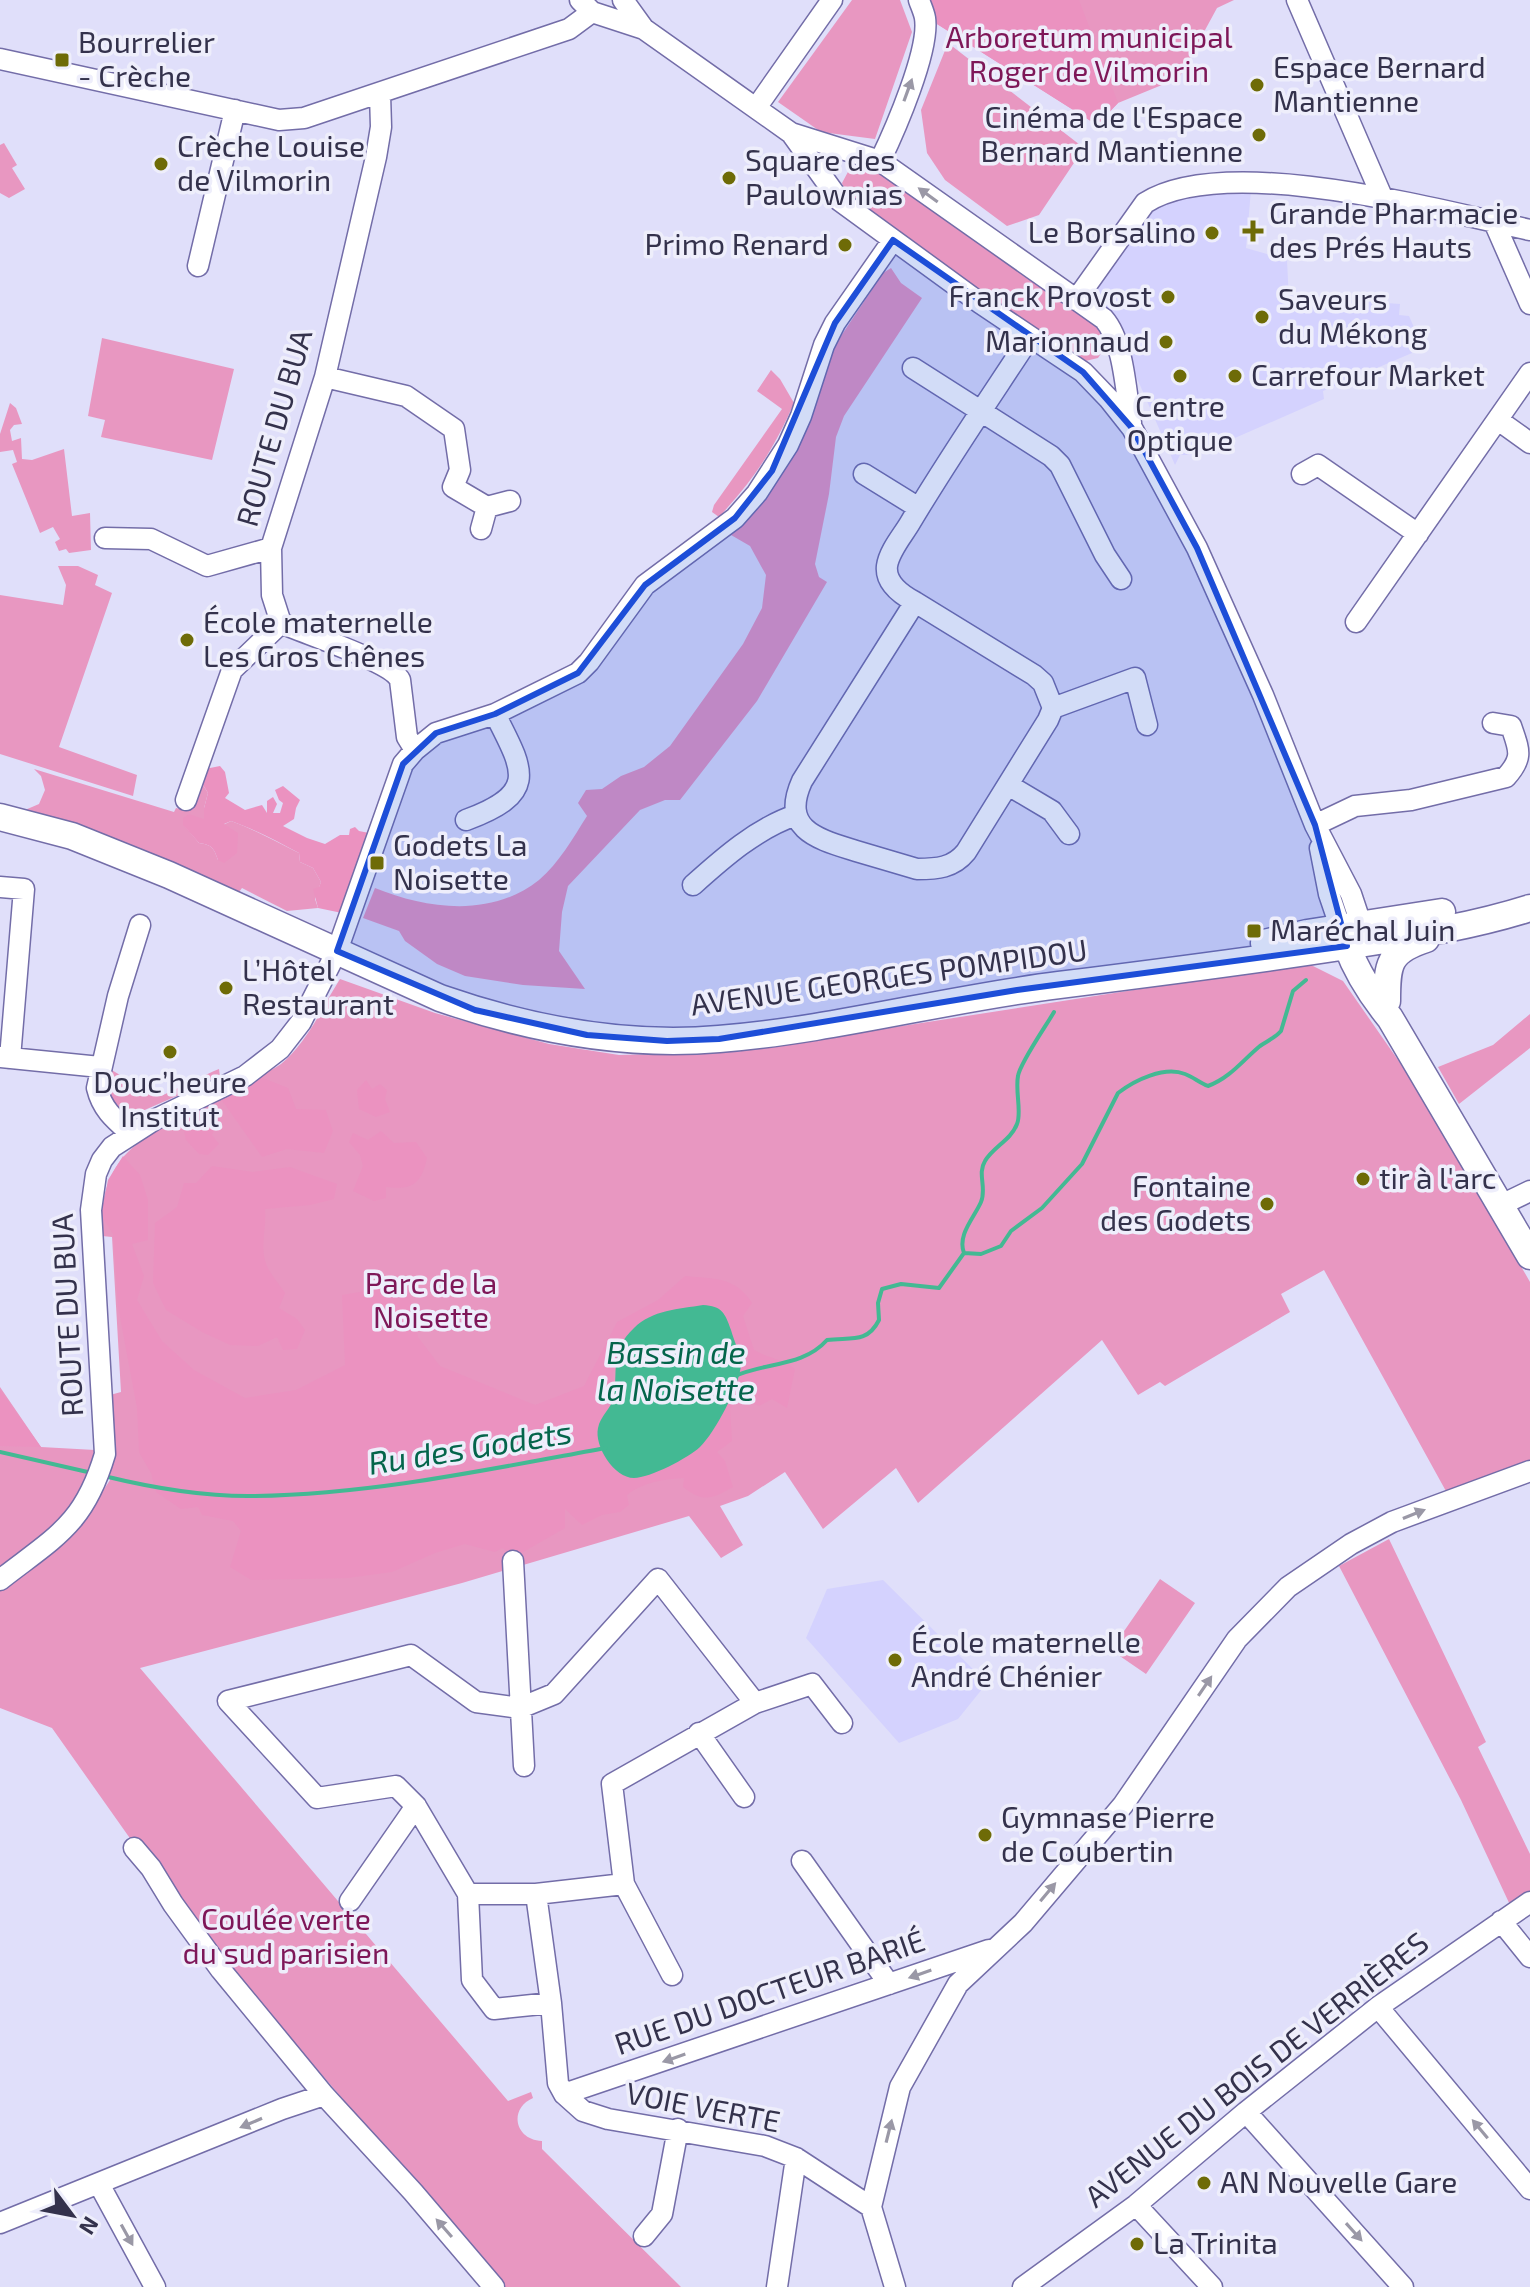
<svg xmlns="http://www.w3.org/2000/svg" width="1530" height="2287" font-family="'Exo 2',sans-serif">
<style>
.built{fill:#d4d2fe}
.green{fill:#e897c1}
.forest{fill:#eb92c0;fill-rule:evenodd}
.water{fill:#43b993}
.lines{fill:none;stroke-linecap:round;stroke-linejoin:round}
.stream{stroke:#43b993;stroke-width:4}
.minor-casing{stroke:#736da8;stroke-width:23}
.major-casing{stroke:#736da8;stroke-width:29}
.minor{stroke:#fff;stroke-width:20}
.major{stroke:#fff;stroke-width:26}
.oneway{fill:#9a98a6}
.marked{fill:#1d4ed8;fill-opacity:0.2;stroke:#1d4ed8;stroke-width:6;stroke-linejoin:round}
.poi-dot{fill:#6e6b07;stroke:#eeeefb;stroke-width:3}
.labels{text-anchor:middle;stroke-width:7;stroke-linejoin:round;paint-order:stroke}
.park-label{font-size:30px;fill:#7e1758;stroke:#eeeefb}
.poi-label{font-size:30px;fill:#34324c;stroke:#eeeefb;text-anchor:start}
.street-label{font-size:30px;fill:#34324c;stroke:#eeeefb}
.water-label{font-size:32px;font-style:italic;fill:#04654b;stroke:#eeeefb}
</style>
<rect width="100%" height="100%" fill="#e0dffa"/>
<path class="built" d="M1251,190L1246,248L1287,260L1289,301L1331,299L1400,304L1399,315L1409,316L1419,339L1409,344L1412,353L1323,391L1324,399L1196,455H1180L1175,465L1136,376L1124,338L1088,299L1147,211L1163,203L1212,191Z
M883,1580L987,1683L958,1719L899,1743L806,1638L827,1589Z"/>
<path class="green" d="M852,0H900L912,32L875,139L821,132L778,102Z
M929,0H1234L1217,8L1179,78L1118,103L1097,125L937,24Z
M948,43L1084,148L1039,215L1007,226L945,180L927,153L921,110Z
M4,143L17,165L12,168L25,189L9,198L0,193V145Z
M863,163L876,167L1106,330L1107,344L1098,358L1077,363L848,201L842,183L849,170Z
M891,268L901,283L922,298L844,416L836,437L829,494L815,564L819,577L827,582L757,701L680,800H665L640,810L568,886L562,912L559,951L585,989L523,985L465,976L437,964L405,941L399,931L363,918L375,888C427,909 491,918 539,880C559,863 573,838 587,816L578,803L586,790L602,789L621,776L644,767L670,746L743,644L762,608L766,575L750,546L731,535L779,478L806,431L833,348L883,273Z
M102,338L234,369L212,460L101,437L105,420L88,416Z
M771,370L780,379L794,403C773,451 754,479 719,517L712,512L714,505L782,409L757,391Z
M10,403L16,408L22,424L14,425L10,430L12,441L21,438L22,459L32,460L64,449L72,516L90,513L91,550L69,553L66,549L59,551L55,542L60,539L53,527L40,533L12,464L17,462L13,450L0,452V434Z
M58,566H78L98,575L95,585L112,593L59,747L137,775L133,796L0,754V595L63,605L66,585Z
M34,769L174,812L176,808L189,811L199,779L208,793L204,808V819L183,824L199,843C212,845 214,848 218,860L223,825L231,821C256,830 276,842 299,853L300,862L313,868L321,882L315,899L318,908L287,911L242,888L239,892L229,891L89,833L85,826L25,810L39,804L45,790L41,776Z
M1307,963L1343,981L1421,1093L1530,1282V1461L1447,1493L1324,1270L1281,1294L1290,1312L1165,1386L1160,1382L1138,1395L1102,1340L918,1503L896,1468L823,1529L785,1472L748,1496L720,1506L743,1545L721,1558L689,1516L462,1583L140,1668L508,2101L531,2092L533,2098C508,2109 515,2140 542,2141V2149L681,2287H505L234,1973L134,1844L52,1728L0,1708V1387L41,1447L95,1450C86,1488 71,1510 41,1535L43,1538L91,1509L110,1480V1395L121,1392L112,1237L102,1236C98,1146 150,1135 218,1100C230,1094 242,1086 254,1078C263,1073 273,1070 281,1064C308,1042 322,1007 340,979L435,1013L549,1044L619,1055L735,1052Z
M1530,1014V1048L1459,1104L1438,1067L1493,1045Z
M110,1069L150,1093L159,1092L161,1096L214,1071L219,1069L220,1077L131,1116L119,1114L104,1089Z
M1389,1539L1486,1742L1478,1747L1530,1854V1895L1511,1907L1461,1800L1339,1566Z
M1160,1579L1195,1603L1146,1674L1111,1650Z"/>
<path class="forest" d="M929,0H1079L1118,103L1097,125L937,24Z
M220,766L225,772L229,793L225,798L245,810L262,805L267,813V801L273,797L277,804L273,813H280L283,803L279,800L275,790L283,786L300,800L296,808L294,819L283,826L307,838L325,844L340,835H349L350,829L355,827L359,831L369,833L359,875L349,884L342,913L318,908L313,889L319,887L321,882L313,868L300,862L299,853C276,841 256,830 231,821L224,824L238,833L237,853L224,863L218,860C214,848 212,845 199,843L183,825V818L189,814L204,819V808L208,793L203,785L205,769Z
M258,1076L288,1088L296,1109L326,1110L333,1131L324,1153L287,1149L262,1157L221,1099Z
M366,1080L372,1089L380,1084L387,1090L385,1099L390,1112L376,1117L359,1109L357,1090Z
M191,1117L197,1121L209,1119L215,1129L212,1135L219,1144L208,1155L199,1154L186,1140L182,1122Z
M381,1131L394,1143L416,1142L427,1158C421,1185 412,1190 386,1187V1198L374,1201L353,1191L363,1166L360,1155L349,1142L353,1133L368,1140Z
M123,1156L140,1175L148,1200V1240L132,1244L144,1276L137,1300L162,1341L194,1370L245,1398L296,1390L345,1365L342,1295L407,1284L418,1337L440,1366L535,1405L584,1386L617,1322L658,1300L685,1276C714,1279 735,1276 752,1303L743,1316L754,1350C768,1358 783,1359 795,1369L787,1408L772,1399L759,1406L741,1398L730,1409L732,1441L717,1452L725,1461L733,1487C712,1499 703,1503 683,1487L684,1478C664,1479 643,1482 627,1495L629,1505L620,1512L602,1515L582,1525L565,1509V1528L516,1556L502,1548L495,1552L465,1544L435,1553L392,1572L348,1578L251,1580L230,1567L241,1531L233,1521L202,1515L198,1507L181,1509L156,1492L151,1473L139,1452L137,1408L118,1306L113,1234L101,1215L108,1180ZM703,1305L722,1310L726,1315L741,1363L737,1383L714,1429L699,1448L666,1466L633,1478L620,1474L614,1469L598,1444V1426L614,1397L613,1372L650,1316Z
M212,1166L253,1172L290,1167L337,1184L334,1199L310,1205L265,1209C267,1227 259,1249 267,1266C271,1275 279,1284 285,1293L279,1308L297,1319L305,1330L297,1349L283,1350L277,1337L258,1346L230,1345L202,1332L166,1310L153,1283L155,1223L177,1207L184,1183H196Z
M0,1390L41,1447L0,1446Z"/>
<path class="water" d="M703,1305C722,1306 725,1313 731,1330C734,1341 741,1355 741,1365C739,1387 716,1431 700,1447C688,1458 650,1478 634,1478C614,1478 594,1446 598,1428C600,1416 612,1408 614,1396C618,1367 610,1351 634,1328C652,1310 679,1309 703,1305Z"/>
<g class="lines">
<path class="stream" d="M964,1253C957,1235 974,1218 981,1202C987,1188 977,1174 985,1161C993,1147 1011,1140 1017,1124C1022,1113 1015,1091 1018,1076C1020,1063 1046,1026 1054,1012
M735,1376C766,1362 803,1367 827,1340C850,1337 867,1344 879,1320L878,1303L882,1289L901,1284L939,1288L964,1253L981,1254L1001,1246L1011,1231L1042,1208L1082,1164L1118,1093C1135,1080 1164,1066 1185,1074C1193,1077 1200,1083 1208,1086C1230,1078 1243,1060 1260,1046C1267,1041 1275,1038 1281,1031L1293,991L1306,980
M0,1452L92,1473
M104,1476C153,1488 205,1497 255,1496C374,1494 490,1469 606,1448"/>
<defs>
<path id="minor" d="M580,0L592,12L644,29L791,133L840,201L980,303L1083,372L1109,399L1132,428L1197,548L1263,695L1315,825L1351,894L1361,924
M623,0L644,29
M1297,0L1383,199
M0,59L279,120L304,118L569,29L592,12
M756,108L832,0
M791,133L880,161L1104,319C1124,342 1126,393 1131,423
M880,161C895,130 930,50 925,18C924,12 921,6 919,0
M1494,222L1530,304
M198,266L235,110
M1076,300L1145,203C1225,152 1439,210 1530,230
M913,368L1051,456L1060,465L1105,555L1121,579
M325,377L406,396L454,429L460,470L453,487L487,507L510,501
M1498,420L1530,443
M864,474L919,508
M1302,474L1318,465L1418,534
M481,529L487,507
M105,538L151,539L207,566L271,548
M915,602L802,781C780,830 818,839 856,851C876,857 897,863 917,869C937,869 953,868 966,852L1048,720L1053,708L1043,683L1034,675L915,602C902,595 885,583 887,566C889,551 903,535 910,523C948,459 990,398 1030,337
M1356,622L1530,373
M281,623L272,595L271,548L325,377L376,157L381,127L380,94
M281,623C305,634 391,661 400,680L407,737L415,750
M1053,708L1135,678L1147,725
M1008,785L1052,811L1069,834
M186,800L232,670L281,623
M466,820C539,793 524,771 495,714
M1315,825L1355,806L1411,800L1506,777C1524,757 1519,750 1511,726L1493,723
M1320,848L1329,894L1345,941
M693,885C723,858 757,828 796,815
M0,887L24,889L10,1058
M0,1057L100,1067
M130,1133C114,1119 102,1109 97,1088L118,996L140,925
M1501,1205L1530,1191
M513,1561L524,1766
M658,1579L755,1703L612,1784L624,1884L536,1894H468L416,1806L396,1786L317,1798L228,1701L411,1655L476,1702L520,1708L554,1694Z
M0,1580C55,1537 84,1525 105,1454L91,1210L96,1174L102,1160L112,1147L154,1120L245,1076L280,1049L301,1022L337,951L403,764L415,750L436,733L495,714L578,673L589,662L645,585L735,518L757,493L788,445L801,416L824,345L835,323L893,240
M755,1703L812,1684L842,1723
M699,1733L744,1797
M134,1848L151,1868L173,1904L221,1970L324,2095L413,2192L494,2287
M802,1861L889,1984
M624,1884L672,1975
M468,1894L472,1980L494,2009L551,2003
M536,1894L551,2003L558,2083L564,2094L583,2111L608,2119L765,2146L796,2158L871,2207
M350,1901L416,1806
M1501,1921L1530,1957
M1378,2007L1530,2189
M564,2094L989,1950
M1246,2112L1403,2287
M99,2184L155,2287
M1136,2205L1212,2287
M0,2223L282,2109L324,2095
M644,2236L662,2214L678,2129
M777,2287L796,2158
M895,2287L871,2207L900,2087L958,1984L1023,1923L1123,1805L1237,1639L1288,1587L1351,1544L1392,1522L1530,1471
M1023,2287L1136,2205L1246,2112L1378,2007L1530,1902"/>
<path id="major" d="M0,817L72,836L169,875L440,998C529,1029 624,1047 719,1039C833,1030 945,999 1059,985C1155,973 1251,961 1347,946C1409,936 1470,927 1530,908
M1264,943L1307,933L1442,912
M1347,946C1357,973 1372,996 1390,1018L1530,1256
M1387,1001C1387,965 1388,951 1426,939"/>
</defs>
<use href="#minor" class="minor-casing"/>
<use href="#major" class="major-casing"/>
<use href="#minor" class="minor"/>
<use href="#major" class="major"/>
</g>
<defs><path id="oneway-solid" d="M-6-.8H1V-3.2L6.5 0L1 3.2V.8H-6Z" transform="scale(2)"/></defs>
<g class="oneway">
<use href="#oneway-solid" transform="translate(908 90) rotate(-70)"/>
<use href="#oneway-solid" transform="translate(928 195) rotate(-144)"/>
<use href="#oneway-solid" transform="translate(1414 1514) rotate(-22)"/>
<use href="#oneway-solid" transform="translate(1205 1686) rotate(-56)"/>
<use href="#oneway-solid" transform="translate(1048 1892) rotate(-50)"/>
<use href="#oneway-solid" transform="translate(920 1974) rotate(161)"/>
<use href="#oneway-solid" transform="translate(674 2058) rotate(161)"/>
<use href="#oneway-solid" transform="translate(251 2123) rotate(157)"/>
<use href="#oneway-solid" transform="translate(1480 2129) rotate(-130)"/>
<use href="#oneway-solid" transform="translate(889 2131) rotate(-76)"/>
<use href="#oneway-solid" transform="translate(444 2228) rotate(-131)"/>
<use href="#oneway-solid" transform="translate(1354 2232) rotate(48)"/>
<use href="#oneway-solid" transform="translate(127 2235) rotate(61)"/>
</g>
<path class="marked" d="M893,240L1083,372L1132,428L1197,548L1315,825L1347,946L1017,990L719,1039L667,1041L587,1035L475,1010L337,951L403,764L436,733L495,714L578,673L645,585L735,518L772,471L835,323Z"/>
<g class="poi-dot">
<rect x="54" y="52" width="16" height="16" rx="4"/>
<circle cx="1257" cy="85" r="8"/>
<circle cx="1259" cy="135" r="8"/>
<circle cx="161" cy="164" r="8"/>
<circle cx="729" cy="178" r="8"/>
<path d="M1249 219h8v8h8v8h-8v8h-8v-8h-8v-8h8z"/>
<circle cx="1212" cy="233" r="8"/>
<circle cx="845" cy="245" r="8"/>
<circle cx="1168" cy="297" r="8"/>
<circle cx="1262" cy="317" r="8"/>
<circle cx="1166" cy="342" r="8"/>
<circle cx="1180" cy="376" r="8"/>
<circle cx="1235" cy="376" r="8"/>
<circle cx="187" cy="640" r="8"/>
<rect x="369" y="855" width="16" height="16" rx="4"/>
<rect x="1246" y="923" width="16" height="16" rx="4"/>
<circle cx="226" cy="988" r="8"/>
<circle cx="170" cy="1052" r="8"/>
<circle cx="1363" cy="1179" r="8"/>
<circle cx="1267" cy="1204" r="8"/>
<circle cx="895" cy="1660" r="8"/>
<circle cx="985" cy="1835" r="8"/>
<circle cx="1204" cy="2183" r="8"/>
<circle cx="1137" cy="2244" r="8"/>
</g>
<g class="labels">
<g class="park-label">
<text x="1089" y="48">Arboretum municipal<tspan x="1089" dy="34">Roger de Vilmorin</tspan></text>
<text x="431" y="1294">Parc de la<tspan x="431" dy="34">Noisette</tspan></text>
<text x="286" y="1930">Coulée verte<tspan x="286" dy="34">du sud parisien</tspan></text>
</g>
<g class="poi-label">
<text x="78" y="53">Bourrelier<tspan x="78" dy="34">- Crèche</tspan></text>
<text x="1273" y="78">Espace Bernard<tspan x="1273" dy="34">Mantienne</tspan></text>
<text x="1243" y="128" text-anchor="end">Cinéma de l'Espace<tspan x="1243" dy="34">Bernard Mantienne</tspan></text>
<text x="177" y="157">Crèche Louise<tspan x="177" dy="34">de Vilmorin</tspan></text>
<text x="745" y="171">Square des<tspan x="745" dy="34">Paulownias</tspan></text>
<text x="1269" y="224">Grande Pharmacie<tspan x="1269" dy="34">des Prés Hauts</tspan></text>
<text x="1196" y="243" text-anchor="end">Le Borsalino</text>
<text x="829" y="255" text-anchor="end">Primo Renard</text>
<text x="1152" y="307" text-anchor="end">Franck Provost</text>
<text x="1278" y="310">Saveurs<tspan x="1278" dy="34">du Mékong</tspan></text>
<text x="1150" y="352" text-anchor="end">Marionnaud</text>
<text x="1251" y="386">Carrefour Market</text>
<text x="1180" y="417" text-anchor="middle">Centre<tspan x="1180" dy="34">Optique</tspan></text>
<text x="203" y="633">École maternelle<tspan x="203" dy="34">Les Gros Chênes</tspan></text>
<text x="393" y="856">Godets La<tspan x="393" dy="34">Noisette</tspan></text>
<text x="1270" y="941">Maréchal Juin</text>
<text x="242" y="981">L’Hôtel<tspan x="242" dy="34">Restaurant</tspan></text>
<text x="170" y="1093" text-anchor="middle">Douc’heure<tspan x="170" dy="34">Institut</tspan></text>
<text x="1379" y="1189">tir à l'arc</text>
<text x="1251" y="1197" text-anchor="end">Fontaine<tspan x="1251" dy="34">des Godets</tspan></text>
<text x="911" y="1653">École maternelle<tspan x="911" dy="34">André Chénier</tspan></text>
<text x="1001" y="1828">Gymnase Pierre<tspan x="1001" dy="34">de Coubertin</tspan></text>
<text x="1220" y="2193">AN Nouvelle Gare</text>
<text x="1153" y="2254">La Trinita</text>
</g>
<g class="street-label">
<text transform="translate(275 428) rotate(-74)" y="10">ROUTE DU BUA</text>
<text transform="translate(889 978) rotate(-8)" y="10">AVENUE GEORGES POMPIDOU</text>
<text transform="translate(68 1315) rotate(-93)" y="10">ROUTE DU BUA</text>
<text transform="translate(770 1993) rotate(-19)" y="10">RUE DU DOCTEUR BARIÉ</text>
<text transform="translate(1257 2070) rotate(-38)" y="10">AVENUE DU BOIS DE VERRIÈRES</text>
<text transform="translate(703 2108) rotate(11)" y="10">VOIE VERTE</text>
</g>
<g class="water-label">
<text x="676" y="1364">Bassin de<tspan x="676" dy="37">la Noisette</tspan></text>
<text transform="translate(470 1448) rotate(-9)" y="11">Ru des Godets</text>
</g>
</g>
<g transform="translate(72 2215) rotate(122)" stroke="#eeeefb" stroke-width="6" paint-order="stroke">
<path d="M0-6L14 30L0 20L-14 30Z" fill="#34324c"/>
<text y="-12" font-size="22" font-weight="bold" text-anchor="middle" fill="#34324c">N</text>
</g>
</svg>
